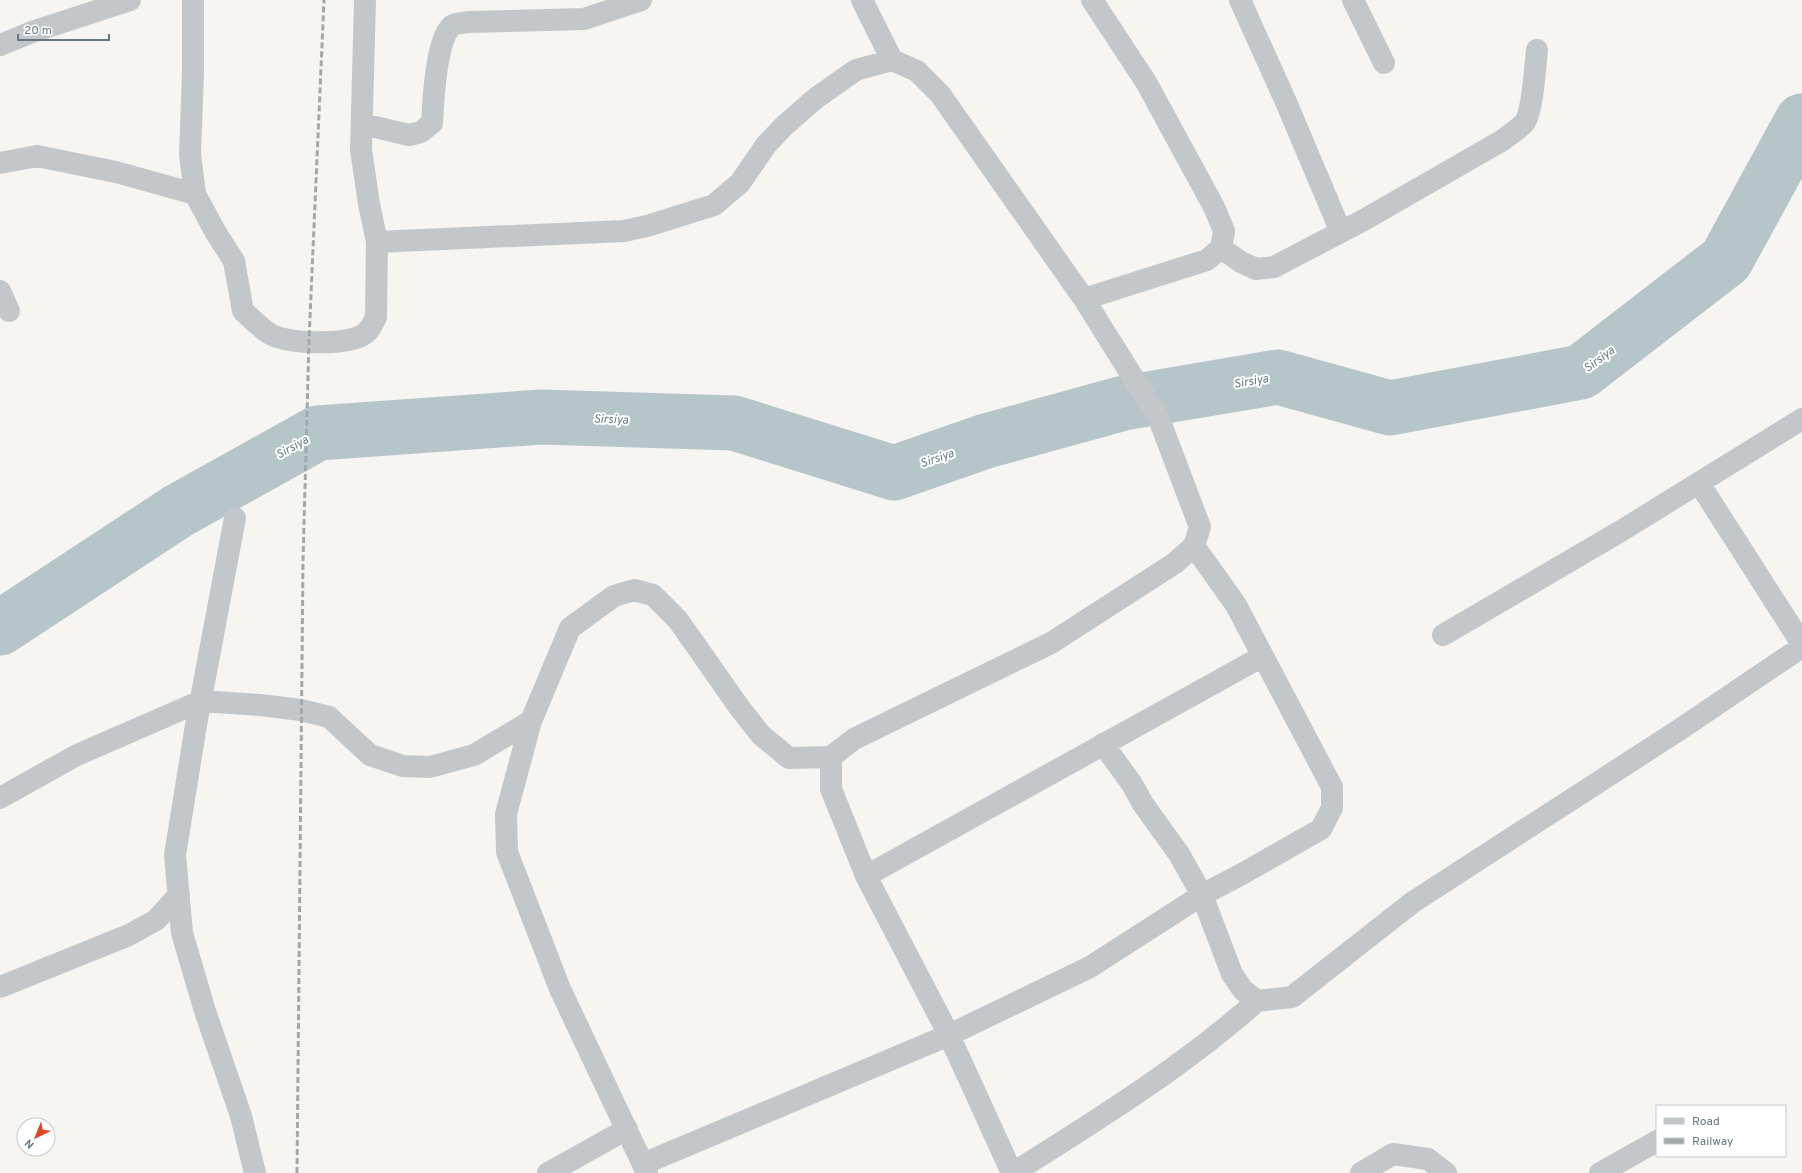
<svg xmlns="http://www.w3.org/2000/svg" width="1802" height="1173" font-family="Overpass,sans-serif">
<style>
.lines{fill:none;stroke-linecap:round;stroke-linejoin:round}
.river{stroke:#b6c5c7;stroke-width:55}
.minor{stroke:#c3c7ca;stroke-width:22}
.rail{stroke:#a1a9ad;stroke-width:3;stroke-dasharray:6 3;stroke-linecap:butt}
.labels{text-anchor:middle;stroke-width:4;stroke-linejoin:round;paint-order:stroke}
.water-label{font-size:12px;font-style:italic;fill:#607980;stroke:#fff}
</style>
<rect width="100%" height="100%" fill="#f6f5f2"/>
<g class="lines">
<path class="river" d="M0,628L178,511L318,433L541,417L734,423L894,473L986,441L1124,403L1278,377L1390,408L1581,372L1726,260L1802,121"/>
<path class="minor" d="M193,0V73L190,154L195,194L216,233L234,261L243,311C252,319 262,330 272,335C292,344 348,346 366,333C371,328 373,323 376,317L377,242L624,231L647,226L714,205L740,183L766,145L784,126L816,98L856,70L892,60L917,71L940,94L1084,299L1159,419L1200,527L1194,546L1175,563L1051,643L854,739L831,757V789L866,876L949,1035L1012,1173
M365,0L361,150L369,204L377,242
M862,0L892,60
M1240,0L1286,102L1341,232
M1353,0L1384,63
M0,45L32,32L130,0
M362,124L409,135L421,132L432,123C433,104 436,35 453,25C457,23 464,23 468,22L584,19L641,0
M0,163L37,156L116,172L195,194
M1221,248L1241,262L1256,269L1274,267L1362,221L1503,140C1510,134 1519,129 1525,122C1533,110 1535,66 1537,50
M0,291L9,311
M1084,299L1207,260L1221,248L1224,231L1214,207L1146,82L1092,0
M1699,483L1802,644
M235,518L196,725L175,855L182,933L205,1011L241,1116L255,1173
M1443,635L1621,531L1802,419
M1103,744L1132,784L1143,804L1179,854L1202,895L1232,974L1243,990L1257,1001L1292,997L1413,902L1679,730L1802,647
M0,798L77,755L201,701L260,705L301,710L329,717L370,755L403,766L430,767L474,755L531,721
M866,876L1263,656
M0,987L129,935L156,920L179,895
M643,1164L949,1035L1090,967L1202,895L1242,874L1321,829L1332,808V787L1236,605L1194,546
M548,1173L627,1129
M647,1173L560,989L507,852L506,814L531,721L570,628L614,596L634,590L653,595L678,620L739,707L761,735L789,758L831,757
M1013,1173C1097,1120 1183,1067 1257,1001
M1361,1173L1393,1154L1428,1159L1446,1173
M1600,1173L1657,1141"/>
<path class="rail" d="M297,1173L303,562L309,340L324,0"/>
</g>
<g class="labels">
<g class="water-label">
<text transform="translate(1599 359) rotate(-37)" y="4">Sirsiya</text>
<text transform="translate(1251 381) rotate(-10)" y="4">Sirsiya</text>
<text transform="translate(611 419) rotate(2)" y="4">Sirsiya</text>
<text transform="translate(292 447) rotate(-29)" y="4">Sirsiya</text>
<text transform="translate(937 458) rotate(-19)" y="4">Sirsiya</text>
</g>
</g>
<rect x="1656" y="1105" width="130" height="52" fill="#ffffff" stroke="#c1c9cd"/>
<rect x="1664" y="1118" width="20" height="6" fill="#c3c7ca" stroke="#c1c9cd"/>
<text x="1692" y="1125" font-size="12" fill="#647783">Road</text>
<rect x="1664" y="1138" width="20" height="6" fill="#a1a9ad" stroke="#c1c9cd"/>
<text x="1692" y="1145" font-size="12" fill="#647783">Railway</text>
<g transform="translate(36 1137) rotate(223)"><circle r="19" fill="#ffffff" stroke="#c1c9cd"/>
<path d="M0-3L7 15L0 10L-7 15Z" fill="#e34524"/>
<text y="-6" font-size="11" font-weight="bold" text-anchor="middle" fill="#647783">N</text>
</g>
<path d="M18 34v6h91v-6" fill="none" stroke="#647783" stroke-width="2"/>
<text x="24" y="34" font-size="12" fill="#647783" stroke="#ffffff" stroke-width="3" paint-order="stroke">20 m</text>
</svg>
